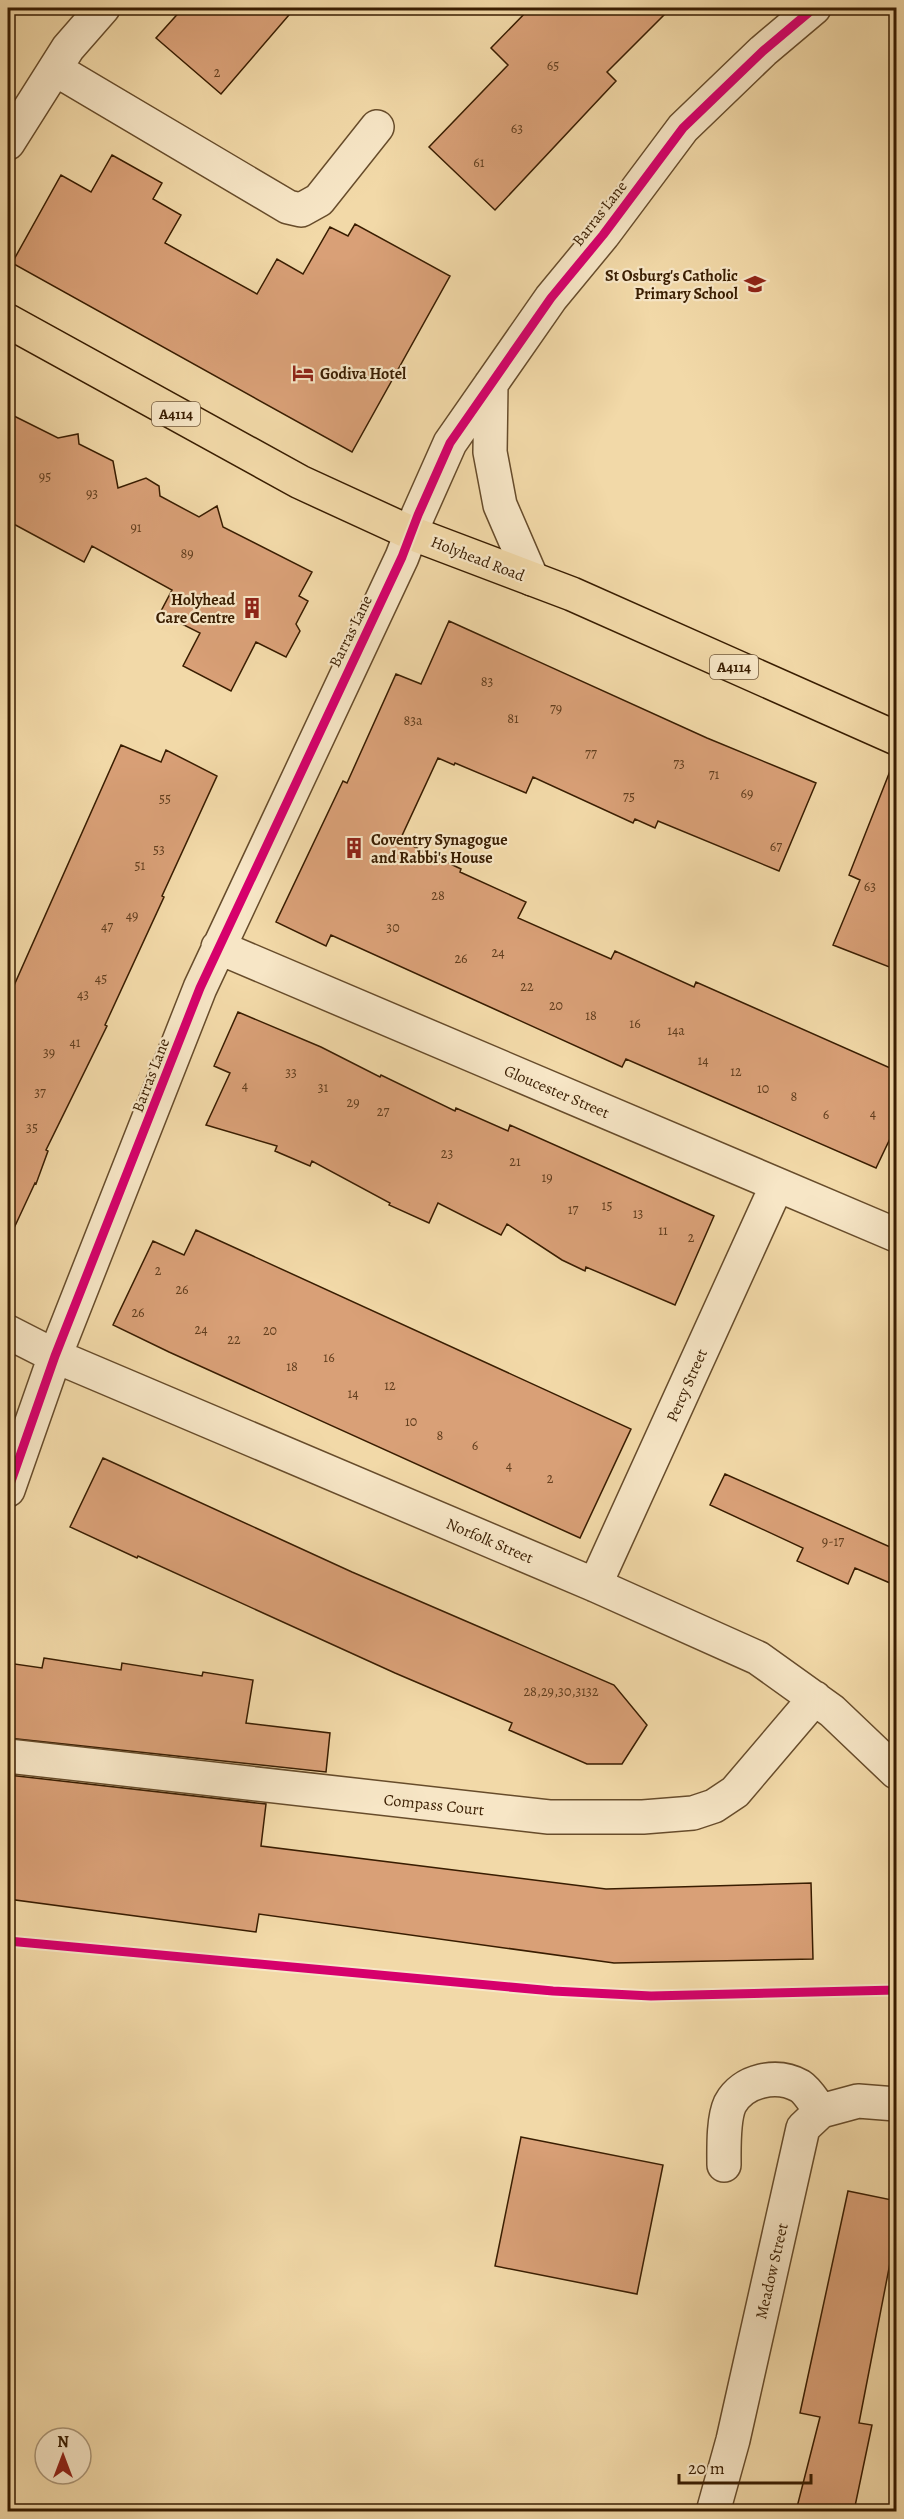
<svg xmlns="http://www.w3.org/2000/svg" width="904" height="2519" font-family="Alegreya,serif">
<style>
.building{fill:#d9a077;stroke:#391d01;stroke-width:1.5}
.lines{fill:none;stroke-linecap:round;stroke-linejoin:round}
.minor-casing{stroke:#674c2b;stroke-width:36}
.highway-casing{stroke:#391d01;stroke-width:36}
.minor{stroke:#f7e6c6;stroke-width:33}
.highway{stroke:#f2d9a8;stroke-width:33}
.cycleway-casing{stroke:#f7e6c6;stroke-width:13}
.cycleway{stroke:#d6006c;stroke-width:9}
.labels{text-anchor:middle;stroke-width:4.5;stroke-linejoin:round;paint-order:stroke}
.number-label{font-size:14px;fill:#613e1e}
.shield{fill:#f7e6c6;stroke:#72593c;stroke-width:1.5}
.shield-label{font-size:15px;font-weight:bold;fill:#391d01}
.street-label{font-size:16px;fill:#391d01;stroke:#f7e6c6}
.poi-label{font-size:16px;font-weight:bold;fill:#391d01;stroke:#f7e6c6;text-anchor:end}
</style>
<rect width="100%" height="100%" fill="#f2d9a8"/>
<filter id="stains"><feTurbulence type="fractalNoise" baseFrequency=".00333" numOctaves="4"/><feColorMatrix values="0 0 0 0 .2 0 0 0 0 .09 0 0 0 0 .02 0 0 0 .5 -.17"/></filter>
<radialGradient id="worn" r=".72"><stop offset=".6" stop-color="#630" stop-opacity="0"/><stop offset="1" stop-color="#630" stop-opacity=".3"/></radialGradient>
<path class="building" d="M183,8H295L221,94L156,38Z
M530,8H671L607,72L616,81L495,210L429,147L508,65L491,48Z
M112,155L162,183L153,199L181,215L165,243L257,294L277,259L303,274L330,227L348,236L355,224L450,276L352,452L12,263L61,175L91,192Z
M8,413L58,438L78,434L79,444L113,461L118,488L146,478L159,486L160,496L199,517L217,506L223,527L312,572L299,596L308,601L296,624L300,631L286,657L256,642L231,691L183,666L200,633L160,613L172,590L92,546L84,562L8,521Z
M449,621L707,738L816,783L779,871L658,821L655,828L635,819L633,823L533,777L526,793L455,763L454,765L438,758L400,840L461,869L460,872L526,902L518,918L611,959L615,951L694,987L696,982L897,1071V1124L876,1168L626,1059L622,1067L331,935L326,946L276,922L343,781L347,783L396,674L421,684Z
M121,745L161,762L166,750L217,776L162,896L164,897L105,1025L107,1026L46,1150L48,1151L36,1184L35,1183L8,1241V999Z
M894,761H897V970L833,945L860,880L849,875Z
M238,1012L321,1047L380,1077L381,1075L455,1111L456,1108L508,1131L510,1125L714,1216L675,1305L586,1267L585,1271L562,1260L507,1224L501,1235L438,1203L429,1223L389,1205L390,1203L312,1161L310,1166L275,1151L277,1146L206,1125L230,1073L214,1066Z
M196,1230L631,1429L580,1538L169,1352L113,1325L153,1241L184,1255Z
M103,1458L352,1572L614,1685L647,1725L622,1764H587L509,1730L512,1723L395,1673L138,1556L137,1558L70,1527Z
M725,1474L897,1550V1586L855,1568L848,1584L797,1561L803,1548L710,1505Z
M44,1658L121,1670L122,1663L202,1676L203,1672L253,1680L246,1723L330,1733L326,1772L8,1738V1663L42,1668Z
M8,1775L266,1804L261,1846L606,1889L811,1883L813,1959L614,1963L259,1914L256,1932L8,1899Z
M521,2137L663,2165L637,2294L495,2266Z
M848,2191L897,2201V2227L859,2423L872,2425L854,2511H796L820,2417L800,2413Z"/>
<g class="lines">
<defs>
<path id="minor" d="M55,69L288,207L301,210L319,200L377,127
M8,143L68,48L103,8
M491,384L490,452L500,505L532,579
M218,947L896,1235
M8,1332L55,1356L595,1585L758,1658L832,1711L896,1772
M8,1490L55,1356L200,988L402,557L418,515L450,443L551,298L603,235L683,128L763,51L814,8
M595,1585L777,1185
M8,1756L549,1817H643L693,1813L714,1806L735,1792L815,1698
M724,2165C724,2149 723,2119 730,2104C743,2080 777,2073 800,2086C808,2091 815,2104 821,2111
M713,2512L733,2440L803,2128L821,2111L858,2101L896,2104"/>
<path id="highway" d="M8,321L300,482L411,533L572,594L896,738"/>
</defs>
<use href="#minor" class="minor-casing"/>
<use href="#highway" class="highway-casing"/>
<use href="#minor" class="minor"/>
<use href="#highway" class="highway"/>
<defs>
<path id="cycleway" d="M8,1490L55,1356L200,988L402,557L418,515L450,443L551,298L603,235L683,128L763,51L814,8
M8,1941L553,1991L651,1996L896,1990"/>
</defs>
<use href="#cycleway" class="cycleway-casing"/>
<use href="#cycleway" class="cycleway"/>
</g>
<defs>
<symbol id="school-bare" viewBox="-9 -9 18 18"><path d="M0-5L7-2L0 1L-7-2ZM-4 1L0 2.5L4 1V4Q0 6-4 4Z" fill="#8f2418" stroke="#f7e6c6" stroke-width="2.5" paint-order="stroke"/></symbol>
<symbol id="hotel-bare" viewBox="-9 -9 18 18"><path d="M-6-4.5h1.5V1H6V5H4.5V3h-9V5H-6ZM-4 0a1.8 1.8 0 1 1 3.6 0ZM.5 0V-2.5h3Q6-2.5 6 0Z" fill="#8f2418" stroke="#f7e6c6" stroke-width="2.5" paint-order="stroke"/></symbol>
<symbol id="building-bare" viewBox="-9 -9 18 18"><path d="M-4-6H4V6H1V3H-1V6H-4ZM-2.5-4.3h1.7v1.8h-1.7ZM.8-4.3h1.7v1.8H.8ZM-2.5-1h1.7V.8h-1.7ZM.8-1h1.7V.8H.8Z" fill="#8f2418" stroke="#f7e6c6" stroke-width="2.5" paint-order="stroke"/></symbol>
</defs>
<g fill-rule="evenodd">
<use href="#school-bare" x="740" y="269" width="30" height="30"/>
<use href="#hotel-bare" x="288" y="358" width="30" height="30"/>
<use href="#building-bare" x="237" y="593" width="30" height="30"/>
<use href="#building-bare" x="339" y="833" width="30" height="30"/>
</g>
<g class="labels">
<g class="number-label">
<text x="553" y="70">65</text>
<text x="217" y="77">2</text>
<text x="517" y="133">63</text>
<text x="479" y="167">61</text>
<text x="45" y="481">95</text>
<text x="92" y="498">93</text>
<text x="136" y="532">91</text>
<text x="187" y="558">89</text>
<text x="487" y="686">83</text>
<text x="556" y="713">79</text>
<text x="513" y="723">81</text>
<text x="413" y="725">83a</text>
<text x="591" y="758">77</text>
<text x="679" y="768">73</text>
<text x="714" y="779">71</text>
<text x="747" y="798">69</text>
<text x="629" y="801">75</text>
<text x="165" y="803">55</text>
<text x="776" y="851">67</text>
<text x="159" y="854">53</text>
<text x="140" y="870">51</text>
<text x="870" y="891">63</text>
<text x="438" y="900">28</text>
<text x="132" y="920">49</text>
<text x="107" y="931">47</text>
<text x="393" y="932">30</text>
<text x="498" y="957">24</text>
<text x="461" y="963">26</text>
<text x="101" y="983">45</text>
<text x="527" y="991">22</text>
<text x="83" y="999">43</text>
<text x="556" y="1010">20</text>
<text x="591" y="1020">18</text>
<text x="635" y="1028">16</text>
<text x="676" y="1035">14a</text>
<text x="75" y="1047">41</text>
<text x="49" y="1057">39</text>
<text x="703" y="1065">14</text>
<text x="736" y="1076">12</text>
<text x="291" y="1077">33</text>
<text x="245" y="1090">4</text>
<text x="323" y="1092">31</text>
<text x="763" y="1093">10</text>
<text x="40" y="1097">37</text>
<text x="794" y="1101">8</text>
<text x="353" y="1107">29</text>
<text x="383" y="1116">27</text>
<text x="873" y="1118">4</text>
<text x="826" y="1119">6</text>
<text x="32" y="1132">35</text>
<text x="447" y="1158">23</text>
<text x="515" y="1166">21</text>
<text x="547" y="1182">19</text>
<text x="607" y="1210">15</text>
<text x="573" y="1214">17</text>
<text x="638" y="1218">13</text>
<text x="663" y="1235">11</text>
<text x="691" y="1242">2</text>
<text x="158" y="1275">2</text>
<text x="182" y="1294">26</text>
<text x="138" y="1317">26</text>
<text x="201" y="1334">24</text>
<text x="270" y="1335">20</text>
<text x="234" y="1344">22</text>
<text x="329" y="1362">16</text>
<text x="292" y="1371">18</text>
<text x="390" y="1390">12</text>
<text x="353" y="1398">14</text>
<text x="411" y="1426">10</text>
<text x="440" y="1440">8</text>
<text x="475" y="1450">6</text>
<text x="509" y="1470">4</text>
<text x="550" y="1483">2</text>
<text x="833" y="1546">9-17</text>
<text x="561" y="1696">28,29,30,3132</text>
</g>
<g class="shield">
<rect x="152" y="402" width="48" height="24" rx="4.5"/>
<rect x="710" y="655" width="48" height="24" rx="4.5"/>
</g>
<g class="shield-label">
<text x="176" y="419">A4114</text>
<text x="734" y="672">A4114</text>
</g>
<g class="street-label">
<text transform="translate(599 213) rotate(-52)" y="6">Barras Lane</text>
<text transform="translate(478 558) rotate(21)" y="6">Holyhead Road</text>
<text transform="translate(350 631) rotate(-64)" y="6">Barras Lane</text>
<text transform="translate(150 1075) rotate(-69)" y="6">Barras Lane</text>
<text transform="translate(557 1091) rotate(23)" y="6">Gloucester Street</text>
<text transform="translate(686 1385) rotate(-66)" y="6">Percy Street</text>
<text transform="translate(490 1540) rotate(23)" y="6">Norfolk Street</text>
<text transform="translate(434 1804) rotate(6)" y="6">Compass Court</text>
<text transform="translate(771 2271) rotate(-77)" y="6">Meadow Street</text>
</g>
<g class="poi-label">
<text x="738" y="281">St Osburg's Catholic<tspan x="738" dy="18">Primary School</tspan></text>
<text x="320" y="379" text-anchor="start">Godiva Hotel</text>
<text x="235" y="605">Holyhead<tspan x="235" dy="18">Care Centre</tspan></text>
<text x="371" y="845" text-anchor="start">Coventry Synagogue<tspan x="371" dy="18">and Rabbi's House</tspan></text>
</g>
</g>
<rect width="904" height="2519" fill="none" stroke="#f2d9a8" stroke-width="30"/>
<rect x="9" y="9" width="886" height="2501" fill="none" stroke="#391d01" stroke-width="3"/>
<rect x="15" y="15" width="874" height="2489" fill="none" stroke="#391d01" stroke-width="1.5"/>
<g transform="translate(63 2456)"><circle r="28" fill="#f7e6c6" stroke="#ab9677" stroke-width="1.5"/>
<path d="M0-4.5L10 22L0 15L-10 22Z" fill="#8f2418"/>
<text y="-9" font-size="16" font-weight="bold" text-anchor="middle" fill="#391d01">N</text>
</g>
<path d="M679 2474v9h132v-9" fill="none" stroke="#391d01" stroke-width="3"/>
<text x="688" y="2474" font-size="18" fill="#391d01" stroke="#f7e6c6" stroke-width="4.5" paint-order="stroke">20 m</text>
<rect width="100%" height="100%" filter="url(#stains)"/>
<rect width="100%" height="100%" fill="url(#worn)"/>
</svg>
